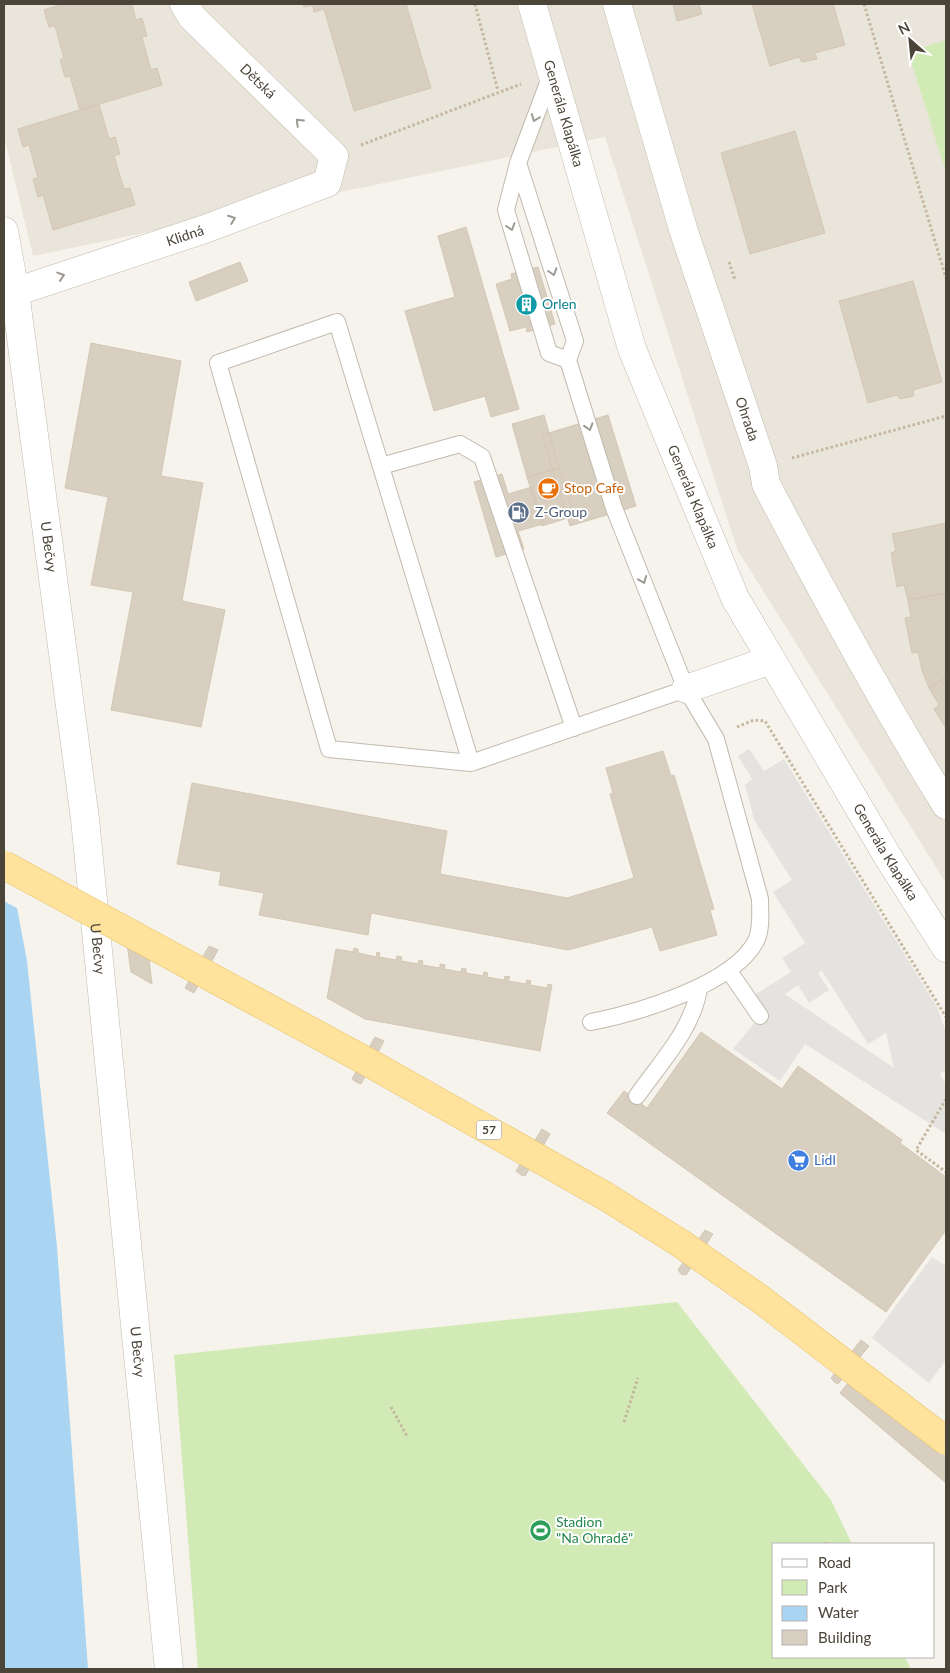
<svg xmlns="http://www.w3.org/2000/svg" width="950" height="1673" font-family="Lato,sans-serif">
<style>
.residential{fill:#eae5da}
.green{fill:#d2eab5}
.parking{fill:#e5e3e0;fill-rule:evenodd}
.water{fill:#a9d4f2}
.pier{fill:#f6f3ec}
.building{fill:#d8cfc1;stroke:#d3c7b4}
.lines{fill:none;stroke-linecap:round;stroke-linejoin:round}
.service-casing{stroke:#c2bbae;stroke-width:18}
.minor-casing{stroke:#c2bbae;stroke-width:29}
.tertiary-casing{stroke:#c2bbae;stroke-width:29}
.path{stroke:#c4b79f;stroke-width:3;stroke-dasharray:2.5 2.5;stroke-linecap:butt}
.service{stroke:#fff;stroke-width:16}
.minor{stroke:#fff;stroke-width:28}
.tertiary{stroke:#fff;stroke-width:28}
.primary-bridge-casing{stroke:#e6c16a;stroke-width:29;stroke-linecap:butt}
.primary-bridge{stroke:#ffe39c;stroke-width:28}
.oneway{stroke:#9c9892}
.labels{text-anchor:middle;stroke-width:4;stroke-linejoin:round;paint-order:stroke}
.shield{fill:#fff;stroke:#817c74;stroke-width:1}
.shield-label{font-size:12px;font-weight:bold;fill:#4b4439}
.street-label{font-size:14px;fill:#4b4439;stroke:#fff}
.culture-label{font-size:14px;fill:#0d838f;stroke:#fff;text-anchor:start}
.food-label{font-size:14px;fill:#c56008;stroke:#fff;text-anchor:start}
.service-label{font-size:14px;fill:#4e5e75;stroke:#fff;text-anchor:start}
.shop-label{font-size:14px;fill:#366cbe;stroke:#fff;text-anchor:start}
.leisure-label{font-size:14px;fill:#27864d;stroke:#fff;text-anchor:start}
</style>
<rect width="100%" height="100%" fill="#f6f3ec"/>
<path class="residential" d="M4,4H946V883L737,549L605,137L33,256L4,136Z"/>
<path class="green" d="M946,40V172L908,52Z
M677,1302L831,1500L852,1544H774V1657H905L911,1669H198L174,1355Z"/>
<path class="parking" d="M749,749L764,771L784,759L937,1007L946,1032V1070L940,1074L946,1084V1134L805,1044L780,1081L733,1049L760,1016L748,999L791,972L782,958L805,943L773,892L792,880L754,820L745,785L752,779L738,756ZM822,971L868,1044L886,1033L894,1068L785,994L798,985L809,1003L829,990L818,973Z
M932,1257L946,1266V1360L929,1383L872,1338Z"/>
<path class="water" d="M4,838L27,961L57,1247L88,1669H4Z"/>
<path class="pier" d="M4,836L6,838L20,910L4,901Z"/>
<path class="building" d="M63,4H132L136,20L142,18L147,36L142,37L151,70L157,68L162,85L80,110L70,76L65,77L60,60L64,58L55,26L49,27L44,10Z
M303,4H406L431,88L354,111L324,9L314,12L313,5L304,7Z
M673,4H699L702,14L677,21Z
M752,4H833L845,45L815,53L817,59L802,62L799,57L770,66Z
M99,104L109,139L115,137L120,154L114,156L124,189L130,188L135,205L53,230L43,195L38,197L33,179L38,178L29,145L23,147L18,129Z
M795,131L825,233L750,254L721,153Z
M466,227L519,409L491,417L485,396L434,411L405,311L455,297L438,236Z
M240,262L248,281L196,301L189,282Z
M538,267L555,324L527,332L526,327L510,331L496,284L512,279L511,274Z
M913,281L942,382L913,390L914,396L900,399L897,395L868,403L839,301Z
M91,343L181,361L161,476L203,483L182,601L225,610L201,727L111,710L133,592L91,585L108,497L65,488Z
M544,415L559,468L527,477L512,424Z
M608,415L636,506L570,526L542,435Z
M559,468L574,514V516L542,526L527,477Z
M502,474L508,494L532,487L543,524L518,531L524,549L496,557L474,482Z
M946,523V593L908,600L904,585L897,587L891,553L896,551L892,534Z
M946,593V677L929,688L922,670L918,652L912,653L905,618L911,617L908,600Z
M946,677V728L934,709L939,705L929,688Z
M663,751L671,776L674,775L714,909L710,910L717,935L660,951L652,927L568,950L371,913L368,935L259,915L264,893L219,885L221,872L177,864L192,783L447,831L440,874L567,898L634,878L610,794L613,793L606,768Z
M145,926L152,984L131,972L125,929Z
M209,946L218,950L194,993L190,991L185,988Z
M354,948L358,949V953L376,957L377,952L380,953L379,957L396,960L397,956L402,957L401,961L418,964L419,960L423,961L422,965L440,968V964L445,965L444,969L461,972L462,968L466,969V973L483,976L484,972L488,973L487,977L504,980L505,976L510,977L508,981L526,984L527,980L531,981L530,985L547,988L548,984L552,985L540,1051L365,1019L327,998L336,949L353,952Z
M701,1032L782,1089L798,1066L902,1140L900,1143L946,1177V1230L886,1312L607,1113L624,1091L647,1108Z
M375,1037L384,1041L361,1084L356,1082L352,1079Z
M542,1129L550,1134L525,1176L521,1175L516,1171Z
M705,1230L713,1234L686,1275L681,1274L678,1270Z
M861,1340L869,1346L838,1384L834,1382L831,1378Z
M857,1372L946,1448V1483L840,1393Z"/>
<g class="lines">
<defs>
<path id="service" d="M551,75L518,163L575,341L568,360L614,508L686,689L716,739L760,899C760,912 762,929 756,941C733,985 637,1013 591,1022
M518,163L506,210L549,353L568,360
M381,466L460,444L482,457L574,728
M471,763L337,322L218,363L329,749L471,763L686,689
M729,971L760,1016
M637,1096C660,1063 693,1029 699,988"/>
<g id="minor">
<path id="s1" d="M617,4L684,232L763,466L766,484C823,593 881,700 946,805"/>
<path id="s2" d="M4,231L15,292L85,819L169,1669"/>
<path id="s3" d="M15,292L205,229L327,183L334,156L192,17L184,4"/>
<path d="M686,689L771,660"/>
</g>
<g id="tertiary">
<path id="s4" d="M532,4L632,349L735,598L888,857L946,948"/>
</g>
</defs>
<use href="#service" class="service-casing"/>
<use href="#minor" class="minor-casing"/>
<use href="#tertiary" class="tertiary-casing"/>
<path class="path" d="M475,4L498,91
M864,4L946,278
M361,145L521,84
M729,262L735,280
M792,458L946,416
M737,727L754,720L765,721L946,1017
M946,1099L916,1150L946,1172
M391,1407L408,1438
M624,1422L638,1378
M825,1544L828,1543"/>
<use href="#service" class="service"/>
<use href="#minor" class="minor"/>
<use href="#tertiary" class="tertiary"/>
<defs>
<path id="primary-bridge" d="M4,865L366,1061L605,1196L680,1243L759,1298L946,1441"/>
</defs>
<use href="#primary-bridge" class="primary-bridge-casing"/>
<use href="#primary-bridge" class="primary-bridge"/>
</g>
<defs><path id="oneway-chevron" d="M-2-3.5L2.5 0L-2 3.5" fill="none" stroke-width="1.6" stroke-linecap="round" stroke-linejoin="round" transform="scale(1.25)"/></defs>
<g class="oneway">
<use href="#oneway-chevron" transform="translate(535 118) rotate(111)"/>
<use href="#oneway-chevron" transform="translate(299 122) rotate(-136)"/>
<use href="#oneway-chevron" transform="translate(232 219) rotate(-21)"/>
<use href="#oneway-chevron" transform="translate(511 227) rotate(72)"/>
<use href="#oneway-chevron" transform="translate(553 272) rotate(72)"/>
<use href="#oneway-chevron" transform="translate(61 276) rotate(-18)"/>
<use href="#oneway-chevron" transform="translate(589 427) rotate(73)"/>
<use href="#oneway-chevron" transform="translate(643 580) rotate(68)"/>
</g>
<defs>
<symbol id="building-disc" viewBox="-11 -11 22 22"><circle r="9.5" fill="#0f9aa8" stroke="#fff"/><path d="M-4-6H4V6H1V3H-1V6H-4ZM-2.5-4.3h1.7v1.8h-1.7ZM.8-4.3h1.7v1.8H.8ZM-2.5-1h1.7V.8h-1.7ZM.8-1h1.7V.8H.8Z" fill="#fff"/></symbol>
<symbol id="cafe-disc" viewBox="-11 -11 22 22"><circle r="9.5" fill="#e8710a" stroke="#fff"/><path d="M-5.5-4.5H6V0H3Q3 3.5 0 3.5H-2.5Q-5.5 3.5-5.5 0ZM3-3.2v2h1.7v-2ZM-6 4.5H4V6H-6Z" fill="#fff"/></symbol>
<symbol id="fuel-disc" viewBox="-11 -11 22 22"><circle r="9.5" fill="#5c6f8a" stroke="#fff"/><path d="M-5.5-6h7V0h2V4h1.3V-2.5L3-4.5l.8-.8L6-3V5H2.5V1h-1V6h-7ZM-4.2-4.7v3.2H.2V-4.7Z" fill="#fff"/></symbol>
<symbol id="supermarket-disc" viewBox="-11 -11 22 22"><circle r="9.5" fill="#3f7fe0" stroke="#fff"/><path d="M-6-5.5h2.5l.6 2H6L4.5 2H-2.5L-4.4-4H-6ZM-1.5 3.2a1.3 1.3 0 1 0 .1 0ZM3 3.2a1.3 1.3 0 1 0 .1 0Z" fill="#fff"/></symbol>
<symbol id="stadium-disc" viewBox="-11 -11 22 22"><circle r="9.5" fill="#2e9e5b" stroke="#fff"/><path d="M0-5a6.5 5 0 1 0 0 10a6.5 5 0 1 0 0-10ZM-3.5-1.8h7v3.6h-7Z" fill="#fff"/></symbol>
</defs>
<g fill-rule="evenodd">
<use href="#building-disc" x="514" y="292" width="25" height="25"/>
<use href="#cafe-disc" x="536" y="476" width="25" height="25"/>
<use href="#fuel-disc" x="506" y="500" width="25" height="25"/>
<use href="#supermarket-disc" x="786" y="1148" width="25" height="25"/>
<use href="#stadium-disc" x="528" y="1518" width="25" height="25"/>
</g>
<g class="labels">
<rect class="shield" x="476.5" y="1120.5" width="25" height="19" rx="4"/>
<g class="shield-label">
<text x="489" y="1134">57</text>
</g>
<g class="street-label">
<text transform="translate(258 81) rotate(44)" y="5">Dětská</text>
<text dy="5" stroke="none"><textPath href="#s4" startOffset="114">Generála Klapálka</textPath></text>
<text dy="5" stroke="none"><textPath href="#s3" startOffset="179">Klidná</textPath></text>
<text dy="5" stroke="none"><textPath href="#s1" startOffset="435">Ohrada</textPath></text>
<text dy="5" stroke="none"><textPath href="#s4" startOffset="519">Generála Klapálka</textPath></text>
<text dy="5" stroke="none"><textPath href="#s2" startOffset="319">U Bečvy</textPath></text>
<text dy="5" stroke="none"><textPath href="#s4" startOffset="924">Generála Klapálka</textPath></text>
<text dy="5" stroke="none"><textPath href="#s2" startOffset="724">U Bečvy</textPath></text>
<text dy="5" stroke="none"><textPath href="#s2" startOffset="1129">U Bečvy</textPath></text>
</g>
<g class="culture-label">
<text x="542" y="309">Orlen</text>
</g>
<g class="food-label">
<text x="564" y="493">Stop Cafe</text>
</g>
<g class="service-label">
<text x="535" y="517">Z-Group</text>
</g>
<g class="shop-label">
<text x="814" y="1165">Lidl</text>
</g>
<g class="leisure-label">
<text x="556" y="1527">Stadion<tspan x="556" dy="16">"Na Ohradě"</tspan></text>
</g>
</g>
<rect width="950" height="1673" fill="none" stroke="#4b4439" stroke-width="10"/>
<rect x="772" y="1543" width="162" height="115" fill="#ffffff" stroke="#b7b4b0"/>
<rect x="782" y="1559" width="25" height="8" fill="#ffffff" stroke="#b7b4b0"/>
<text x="818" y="1568" font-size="15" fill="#4b4439">Road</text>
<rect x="782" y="1580" width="25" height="15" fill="#d2eab5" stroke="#b7b4b0"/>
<text x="818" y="1593" font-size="15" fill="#4b4439">Park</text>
<rect x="782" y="1606" width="25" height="15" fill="#a9d4f2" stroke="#b7b4b0"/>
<text x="818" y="1618" font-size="15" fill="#4b4439">Water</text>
<rect x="782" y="1630" width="25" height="15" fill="#d8cfc1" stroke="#b7b4b0"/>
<text x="818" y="1643" font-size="15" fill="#4b4439">Building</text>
<g transform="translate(910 40) rotate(333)" stroke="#ffffff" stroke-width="4" paint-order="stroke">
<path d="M0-4L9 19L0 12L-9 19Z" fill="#4b4439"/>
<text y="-8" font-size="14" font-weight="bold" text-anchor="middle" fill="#4b4439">N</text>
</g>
</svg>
